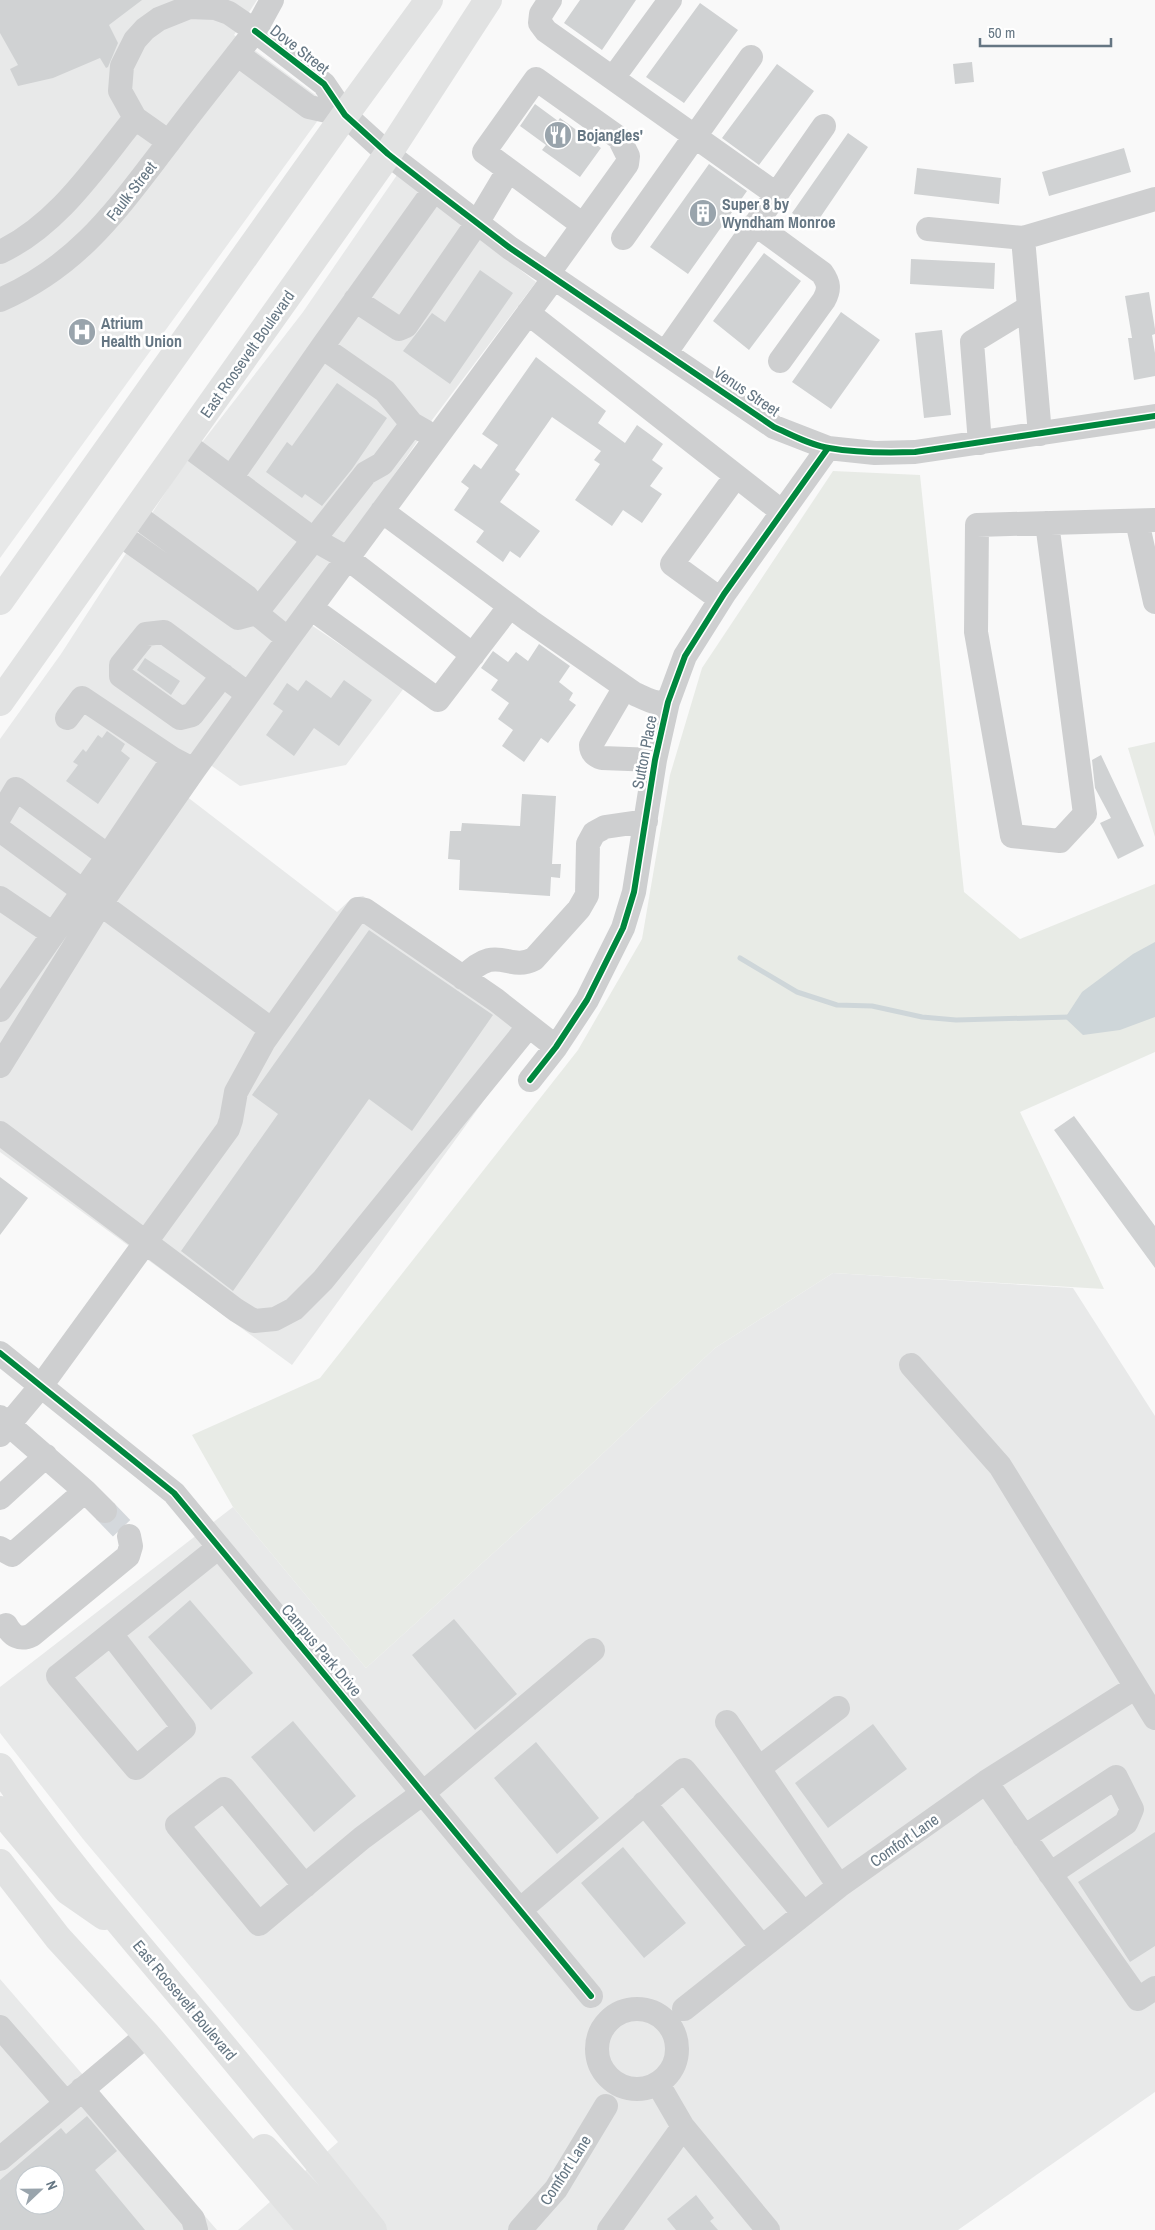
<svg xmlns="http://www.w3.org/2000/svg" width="1155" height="2230" font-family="'Archivo Narrow',sans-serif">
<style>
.built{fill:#e8e9e9;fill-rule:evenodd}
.green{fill:#e8ebe6}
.water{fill:#ced6d9}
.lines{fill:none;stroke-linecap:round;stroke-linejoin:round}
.stream{stroke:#ced6d9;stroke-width:5}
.building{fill:#d0d2d3;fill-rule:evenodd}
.minor-tunnel{stroke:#d4d8dc;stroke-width:24;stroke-dasharray:24 12;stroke-linecap:butt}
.minor{stroke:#cecfd0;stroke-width:24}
.highway{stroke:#e1e2e2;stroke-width:28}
.cycleway-casing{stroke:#fff;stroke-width:9}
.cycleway{stroke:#00873e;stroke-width:6}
.labels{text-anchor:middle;stroke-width:5;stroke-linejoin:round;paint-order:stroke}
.street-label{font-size:16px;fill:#657683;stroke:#fff}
.poi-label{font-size:16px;font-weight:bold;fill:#657683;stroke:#fff;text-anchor:start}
</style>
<rect width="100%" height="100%" fill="#f9f9f9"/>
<path class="built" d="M0,0H257L234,35L329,105L0,558Z
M397,175L536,282L432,420L319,584L295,614L404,688L346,765L240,786L195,754L173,786L337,912L352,898L363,896L537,1020L511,1063L292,1365L0,1152V739L61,654L176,476L303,312Z
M833,1273L1073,1288L1155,1416V2092L958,2230H238L338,2142L83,1839L0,1733V1687L233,1507L366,1668L582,1473L715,1348Z
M0,1979L217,2230H0ZM25,2175H55V2205H25Z"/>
<path class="green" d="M833,471L920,475L964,892L1020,939L1155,884V1052L1020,1112L1104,1289L833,1273L715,1348L582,1473L366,1668L233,1507L192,1435L320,1378L578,1050L642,939L670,775L702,668Z
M1155,742V837L1128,748Z"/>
<path class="water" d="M1155,942V1017L1120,1030L1083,1035L1065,1018L1082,992L1133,954Z"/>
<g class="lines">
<path class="stream" d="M740,958L797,992L837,1005L872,1006L922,1017L956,1020L1070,1017"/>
</g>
<path class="building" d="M0,0H142L109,25L118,43L108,67L106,68L100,58L53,78L18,86L10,69L18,65L0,33Z
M580,0H636L602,50L564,23Z
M700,3L738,30L684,103L646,77Z
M972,62L974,82L955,84L953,64Z
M777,64L814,91L759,165L722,138Z
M535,104L558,121L560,118L601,148L580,177L542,150L546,145L520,126Z
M848,133L868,147L813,228L792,213Z
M1124,148L1131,172L1049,196L1042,172Z
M709,164L747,191L688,274L650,247Z
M917,168L1001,178L999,204L914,194Z
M764,253L801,281L749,350L713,321Z
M911,259L995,263L994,289L910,284Z
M480,270L513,293L450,384L403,351L432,313L445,322Z
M1149,292L1155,329V334L1152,335L1155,353V376L1134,380L1128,338H1132L1125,296Z
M841,312L880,340L831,409L792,382Z
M942,330L951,415L924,418L915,333Z
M536,357L606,411L598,423L625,443L637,425L663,444L652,460L663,468L650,486L662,494L642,523L623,510L612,526L575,500L600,464L594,460L601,451L552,417L515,470L520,474L500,502L540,531L520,558L510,551L503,562L476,542L484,531L454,510L469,488L461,482L474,464L481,469L498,445L482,434Z
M337,383L387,418L352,469L322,506L305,494L302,498L266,472L287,442L292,446Z
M539,644L570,666L559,682L573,693L569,700L576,705L548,743L541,738L524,762L502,746L513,730L498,719L509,703L491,690L498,680L481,668L493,651L508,662L516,652L528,661Z
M145,658L180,681L171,695L137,670Z
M306,680L331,698L344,680L372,700L339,746L314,728L294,756L266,735L283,711L273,704L287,683L298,691Z
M107,731L125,744L121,751L130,758L98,804L66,781L78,765L73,762L83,749L86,752L98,735L102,738Z
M1101,755L1144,846L1118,859L1100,823L1111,818L1095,788L1092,760Z
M522,794L556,796L552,864H561L560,878L551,877L550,896L459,890L460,860L448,859L450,831H461L462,823L520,826Z
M369,930L493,1015L412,1131L369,1099L233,1291L181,1251L278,1114L252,1095Z
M1074,1116L1155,1226V1268L1054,1130Z
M0,1177L28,1198L0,1235Z
M190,1600L253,1673L211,1710L148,1637Z
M454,1619L517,1694L475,1730L412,1655Z
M293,1721L356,1796L314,1832L251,1757Z
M873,1724L907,1769L828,1828L795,1783Z
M536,1742L599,1818L557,1854L494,1778Z
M1155,1832V1946L1130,1962L1078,1882Z
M623,1847L686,1923L644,1958L581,1883Z
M87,2116L117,2151L95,2170L145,2230H0V2180L61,2128L66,2134ZM25,2175H55V2205H25Z
M696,2195L714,2218L710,2221L718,2230H676L667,2219Z"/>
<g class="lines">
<path class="minor-tunnel" d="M105,1511L129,1536"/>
<path class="minor" d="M550,0L541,14L540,23L546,31L776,194
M237,54L309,107L345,115
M613,78L670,0
M169,142L135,118L120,91L122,66L135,40L145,29L159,19L189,7L215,8L229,13L255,31L324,84L345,115L388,154L510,248L774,427L828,448L875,453L915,452L1155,416
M755,224L822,273C829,283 830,289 824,300L780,361
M928,229L1023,238L1155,199
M623,238L751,57
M1023,238L1040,434
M0,252C58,225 96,166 135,118
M548,274L627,164L628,156L619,138L536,79L484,152L583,225
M0,300C80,265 118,208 169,142C197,104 227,68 255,31L272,0
M355,300L399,329L406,326L477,223L508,171
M528,313L781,511
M322,347L385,391L412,424L426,432
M666,352L824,126
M184,443L313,539L347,558L473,655
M980,443L972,342L1028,308
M231,478L322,347L434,190
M382,511L530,621L635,694C646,699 656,705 668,702
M134,514L247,597L256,613L288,639
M1137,521L1155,602
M1047,523L1085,814L1060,841L1012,836L976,632L977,525L1155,520
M119,534L238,618L256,613L366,473L382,464L412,424
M720,599L672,564L736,476
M311,608L438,700L510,606
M223,675L192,715L180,718L121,676V665L146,634L164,632L248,694
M625,687L591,745C591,752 595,756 602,758L655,760
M67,718L82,698L173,759
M0,816L16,789L108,856L173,759L194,770
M0,830L272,1030
M0,898L53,934
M463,978C498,941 507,973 534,959L579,909L587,895L588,844L594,833L605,827L646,821
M0,1010L108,856
M0,1066L100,905L194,770L288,639L554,278
M530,1080L556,1047L587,1000L623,928L634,892L655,760L668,702L685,656L724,594L828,448
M0,1133L236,1310L254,1321L275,1319L294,1309L323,1280L528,1027
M0,1353L174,1493L591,1996
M911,1365L1000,1466L1155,1718
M0,1417L85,1491L105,1511
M0,1435L41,1386L228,1129L231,1120L236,1092L264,1041L358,909L365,910L496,1000L556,1047
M0,1498L46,1456
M0,1548L12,1555L85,1491
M6,1625C12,1636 20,1641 32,1635L128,1556L131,1546L129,1536
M111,1634L184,1728L136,1768L58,1676L219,1547
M727,1722L839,1886
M759,1768L838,1708
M986,1782L1138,1999L1155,1988
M644,1803L762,1947
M1024,1837L1116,1777L1132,1809L1126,1823L1050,1874
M305,1886L224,1789L177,1825L259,1924L362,1838L423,1793L593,1650
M520,1910L684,1770L804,1914
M597 2049a40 40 0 1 1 80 0a40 40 0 1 1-80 0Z
M684,2009L839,1886L986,1782L1136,1687
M0,2027L66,2103
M658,2084L683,2127L768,2230
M82,2089L193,2219L196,2230
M0,2159L147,2035
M520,2230L556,2189L606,2106
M609,2230L683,2127"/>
<path class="highway" d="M0,601L345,115L429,0
M0,702L388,154L488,0
M0,1767C57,1850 123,1927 188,2004C251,2079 312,2154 373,2230
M0,1810L68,1891L104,1916
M0,1863L58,1938L147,2035L312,2230
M264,2148L342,2230"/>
<defs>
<path id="cycleway" d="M255,31L324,84L345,115L388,154L434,190L510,248L774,427C792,435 810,445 829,448C857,453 886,453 915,452L1155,416
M530,1080L556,1047L587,1000L623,928L634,892L655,760L668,702L685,656L724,594L828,448
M0,1353L174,1493L591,1996"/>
</defs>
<use href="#cycleway" class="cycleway-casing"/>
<use href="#cycleway" class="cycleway"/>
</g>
<defs>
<symbol id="restaurant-disc" viewBox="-11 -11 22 22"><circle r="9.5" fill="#99a4ac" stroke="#fff"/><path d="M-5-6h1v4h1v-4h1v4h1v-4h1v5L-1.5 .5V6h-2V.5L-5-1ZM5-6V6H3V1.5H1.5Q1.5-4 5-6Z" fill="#fff"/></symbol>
<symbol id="building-disc" viewBox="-11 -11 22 22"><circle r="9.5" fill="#99a4ac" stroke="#fff"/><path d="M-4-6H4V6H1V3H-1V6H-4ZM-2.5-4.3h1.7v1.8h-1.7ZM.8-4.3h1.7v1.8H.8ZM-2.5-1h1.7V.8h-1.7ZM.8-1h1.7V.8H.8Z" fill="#fff"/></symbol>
<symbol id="hospital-disc" viewBox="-11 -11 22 22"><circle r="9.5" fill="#99a4ac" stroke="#fff"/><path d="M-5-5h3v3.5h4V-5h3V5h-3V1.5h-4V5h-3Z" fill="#fff"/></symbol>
</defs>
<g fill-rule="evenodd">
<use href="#restaurant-disc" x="542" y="119" width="32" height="32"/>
<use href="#building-disc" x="687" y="197" width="32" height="32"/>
<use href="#hospital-disc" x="66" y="316" width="32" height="32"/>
</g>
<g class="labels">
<g class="street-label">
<text transform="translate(300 49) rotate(38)" y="6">Dove Street</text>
<text transform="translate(131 191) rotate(-52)" y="6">Faulk Street</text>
<text transform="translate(247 354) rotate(-55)" y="6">East Roosevelt Boulevard</text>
<text transform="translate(747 391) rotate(34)" y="6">Venus Street</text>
<text transform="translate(644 752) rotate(-79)" y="6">Sutton Place</text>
<text transform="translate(322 1650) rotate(50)" y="6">Campus Park Drive</text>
<text transform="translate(904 1840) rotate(-35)" y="6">Comfort Lane</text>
<text transform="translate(185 2000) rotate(50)" y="6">East Roosevelt Boulevard</text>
<text transform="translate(565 2170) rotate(-57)" y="6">Comfort Lane</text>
</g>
<g class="poi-label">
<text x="577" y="141">Bojangles'</text>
<text x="722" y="210">Super 8 by<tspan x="722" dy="18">Wyndham Monroe</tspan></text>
<text x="101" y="329">Atrium<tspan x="101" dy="18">Health Union</tspan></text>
</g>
</g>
<g transform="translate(40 2190) rotate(68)"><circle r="24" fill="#ffffff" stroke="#c1c8cd"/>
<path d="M0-4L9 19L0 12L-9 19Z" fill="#99a4ac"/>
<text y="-8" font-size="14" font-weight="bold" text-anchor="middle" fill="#657683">N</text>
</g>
<path d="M980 38v8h131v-8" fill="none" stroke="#657683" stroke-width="2.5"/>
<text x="988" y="38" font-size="15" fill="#657683" stroke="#ffffff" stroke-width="4" paint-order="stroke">50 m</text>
</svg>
